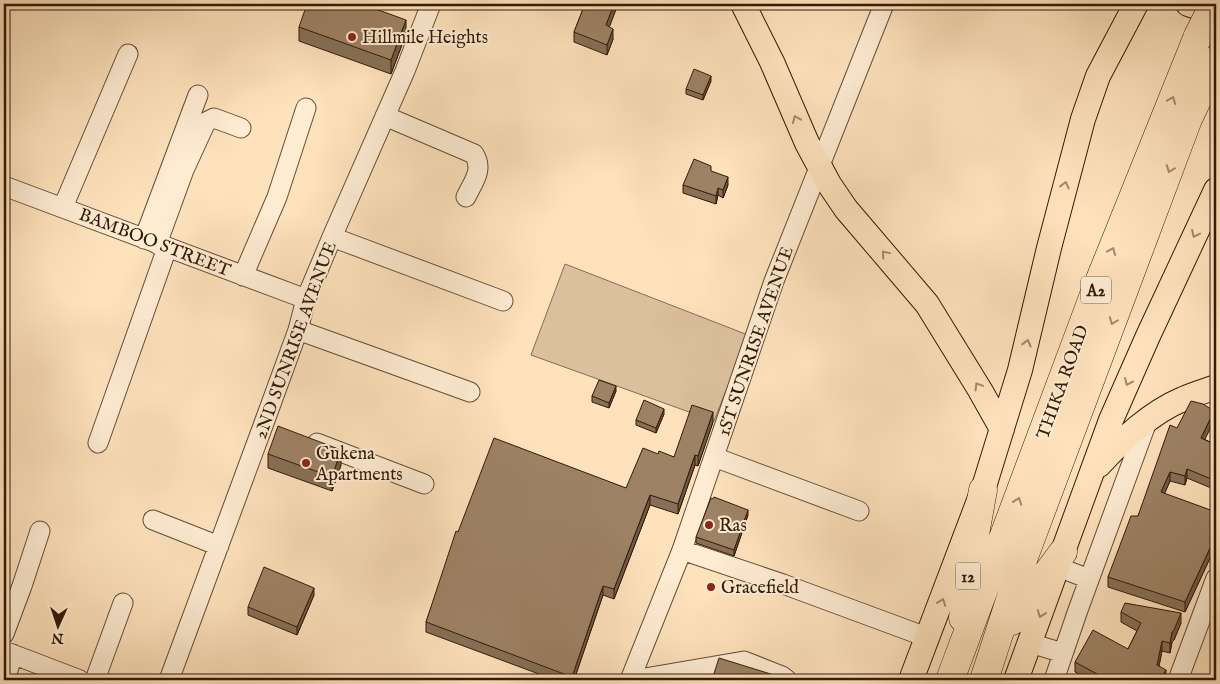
<svg xmlns="http://www.w3.org/2000/svg" width="1220" height="684" font-family="'IM FELL English',serif">
<style>
.green{fill:#dbc09d;stroke:#876d52}
.lines{fill:none;stroke-linecap:round;stroke-linejoin:round}
.minor-casing{stroke:#664c34;stroke-width:21}
.major-casing{stroke:#331a06;stroke-width:26}
.highway-casing{stroke:#331a06;stroke-width:29}
.minor{stroke:#feecd3;stroke-width:19}
.major{stroke:#fee2bc;stroke-width:24}
.highway{stroke:#fee2bc;stroke-width:28}
.highway-bridge-casing{stroke:#331a06;stroke-width:29;stroke-linecap:butt}
.highway-bridge{stroke:#fee2bc;stroke-width:28}
.wall{fill:#877057;stroke:#331a06}
.shaded-wall{fill:#6e5b47;stroke:#331a06}
.building{fill:#9d8265;stroke:#331a06}
.oneway{stroke:#a3886a}
.poi-dot{fill:#8f2418;stroke:#feecd3;stroke-width:2}
.labels{text-anchor:middle;stroke-width:4;stroke-linejoin:round;paint-order:stroke}
.shield{fill:#feecd3;stroke:#705944;stroke-width:1}
.shield-label{font-size:16px;font-weight:bold;fill:#331a06}
.poi-label{font-size:18px;fill:#331a06;stroke:#feecd3;text-anchor:start}
.street-label{font-size:18px;fill:#331a06;stroke:#feecd3}
</style>
<rect width="100%" height="100%" fill="#fee2bc"/>
<filter id="stains"><feTurbulence type="fractalNoise" baseFrequency=".004" numOctaves="4"/><feColorMatrix values="0 0 0 0 .2 0 0 0 0 .09 0 0 0 0 .02 0 0 0 .5 -.17"/></filter>
<radialGradient id="worn" r=".72"><stop offset=".6" stop-color="#630" stop-opacity="0"/><stop offset="1" stop-color="#630" stop-opacity=".3"/></radialGradient>
<path class="green" d="M565,264L748,335L714,421L531,355Z"/>
<g class="lines">
<defs>
<path id="minor" d="M385,116L474,154C484,170 473,182 466,197
M4,186L306,299
M63,207L128,54
M332,237L503,301
M144,239L198,95
M157,244L184,170L206,122L214,118L241,128
M243,276L277,197L306,108
M298,330L470,392
M98,443L167,248
M317,443L424,484
M714,457L859,511
M153,520L219,546
M682,550L783,584L929,638
M1058,567L1089,579
M4,634L22,586L40,531
M1030,643L1063,653
M4,651L80,680
M5,680L13,654
M95,680L123,603
M169,680L264,423L298,330L306,299L332,237L405,71L431,4
M630,680L682,550L774,281L884,4
M633,680L744,661L782,676L787,680
M1054,680L1078,610L1148,419
M1178,680L1216,578"/>
<path id="major" d="M743,4L772,62L807,143L829,184L846,209L927,304L980,390L1002,429
M1188,4L1216,14
M1099,465C1123,439 1150,413 1183,399C1194,394 1205,391 1216,387
M911,680L983,490L1020,370L1049,248L1083,119L1098,76L1136,4
M1016,680L1111,420L1148,336L1216,190"/>
<path id="highway" d="M963,618L970,562L983,490
M1012,621L1063,552
M950,680L1095,292L1198,36
M984,680L1025,554L1188,119L1216,60"/>
</defs>
<use href="#minor" class="minor-casing"/>
<use href="#major" class="major-casing"/>
<use href="#highway" class="highway-casing"/>
<use href="#minor" class="minor"/>
<use href="#major" class="major"/>
<use href="#highway" class="highway"/>
<defs>
<path id="highway-bridge" d="M1198,36L1214,4"/>
</defs>
<use href="#highway-bridge" class="highway-bridge-casing"/>
<use href="#highway-bridge" class="highway-bridge"/>
</g>
<path class="wall" d="M585,4H618L609,27L613,39L607,55L574,42V32Z
M299,27L406,34L391,74L299,41Z
M711,81L703,100L686,94V89Z
M711,172L728,185L723,198L718,195L716,204L683,193V185Z
M616,391L609,408L592,402V396Z
M664,414L656,433L636,425V420Z
M1214,421L1204,439L1216,445V490L1187,478L1185,485L1170,481L1164,494L1211,545V556L1185,612L1108,587V577L1138,516L1177,428Z
M713,422L698,466L695,465L678,514L650,505L614,599L603,595L574,680H555L426,632V622L458,532L626,488L658,454L674,457Z
M268,454L341,465L332,491L268,468Z
M748,515L734,556L696,543V537Z
M314,595L297,635L248,615V607Z
M1121,612L1181,623L1174,640L1172,642L1170,653L1162,651L1159,666L1166,680H1090L1075,672V662L1128,649L1137,631L1121,622Z"/>
<path class="shaded-wall" d="M614,4H618L606,36V25Z
M406,20V34L391,74V60Z
M613,29V39L607,55V45Z
M711,76V81L703,100V95Z
M728,177V185L723,198V190Z
M718,188V195L716,204V196Z
M616,386V391L609,408V403Z
M664,409V414L656,433V428Z
M1214,411V421L1201,447V438Z
M713,412V422L698,466V456Z
M341,450V465L332,491V477Z
M695,455V465L678,514V504Z
M1187,469V478L1185,485V476Z
M1170,472V481L1161,502V492Z
M650,495V505L614,599V589Z
M748,510V515L734,556V550Z
M1216,519V529L1210,548V538Z
M1211,546V556L1185,612V602Z
M603,586V595L574,680H572V677Z
M314,588V595L297,635V627Z
M1181,613V623L1174,640L1172,642L1170,653V643L1172,632Z
M1162,641V651L1157,675V665Z
M1166,670V680H1160Z"/>
<path class="building" d="M307,4H362L406,20L391,60L299,27Z
M585,4H614L606,25L613,29L607,45L574,32Z
M694,69L711,76L703,95L686,89Z
M694,159L711,166V171L728,177L723,190L718,188L716,196L683,185Z
M599,380L616,386L609,403L592,396Z
M644,400L664,409L656,428L636,420Z
M1191,401L1203,404L1214,411L1201,438L1216,445V481L1187,469L1185,476L1170,472L1161,492L1216,512V519L1210,538L1211,546L1185,602L1108,577L1131,516H1138L1170,425L1177,428Z
M692,405L713,412L698,456L695,455L678,504L650,495L614,589L603,586L572,677L426,622L456,531L458,532L494,438L626,488L643,448L658,454L659,451L674,457Z
M278,426L341,450L332,477L268,454Z
M714,497L748,510L734,550L696,537L711,498L713,499Z
M264,567L314,588L297,627L248,607Z
M1125,603L1181,613L1174,630L1172,632L1170,643L1162,641L1157,665L1166,670L1160,680H1108L1075,662L1093,630L1128,649L1141,623L1121,612Z
M719,658L790,680H712Z
M1194,674L1209,680H1191Z"/>
<defs><path id="oneway-chevron" d="M-2-3.5L2.5 0L-2 3.5" fill="none" stroke-width="1.6" stroke-linecap="round" stroke-linejoin="round" transform="scale(1.25)"/></defs>
<g class="oneway">
<use href="#oneway-chevron" transform="translate(1172 100) rotate(-68)"/>
<use href="#oneway-chevron" transform="translate(796 119) rotate(-113)"/>
<use href="#oneway-chevron" transform="translate(1170 169) rotate(111)"/>
<use href="#oneway-chevron" transform="translate(1065 185) rotate(-76)"/>
<use href="#oneway-chevron" transform="translate(1195 234) rotate(115)"/>
<use href="#oneway-chevron" transform="translate(1112 251) rotate(-68)"/>
<use href="#oneway-chevron" transform="translate(885 254) rotate(-130)"/>
<use href="#oneway-chevron" transform="translate(1113 321) rotate(111)"/>
<use href="#oneway-chevron" transform="translate(1027 343) rotate(-76)"/>
<use href="#oneway-chevron" transform="translate(1128 382) rotate(114)"/>
<use href="#oneway-chevron" transform="translate(978 386) rotate(-121)"/>
<use href="#oneway-chevron" transform="translate(1018 501) rotate(-70)"/>
<use href="#oneway-chevron" transform="translate(942 602) rotate(-70)"/>
<use href="#oneway-chevron" transform="translate(1041 614) rotate(110)"/>
</g>
<g class="poi-dot">
<circle cx="352" cy="37" r="5"/>
<circle cx="306" cy="463" r="5"/>
<circle cx="709" cy="525" r="5"/>
<circle cx="711" cy="587" r="5"/>
</g>
<g class="labels">
<g class="shield">
<rect x="1081" y="276.5" width="30" height="27" rx="4"/>
<rect x="955.5" y="562.5" width="25" height="27" rx="4"/>
</g>
<g class="shield-label">
<text x="1096" y="296">A2</text>
<text x="968" y="582">12</text>
</g>
<g class="poi-label">
<text x="362" y="43">Hillmile Heights</text>
<text x="316" y="459">Gukena<tspan x="316" dy="21">Apartments</tspan></text>
<text x="719" y="531">Ras</text>
<text x="721" y="593">Gracefield</text>
</g>
<g class="street-label">
<text transform="translate(155 242) rotate(21)" y="6">BAMBOO STREET</text>
<text transform="translate(295 340) rotate(-70)" y="6">2ND SUNRISE AVENUE</text>
<text transform="translate(755 341) rotate(-71)" y="6">1ST SUNRISE AVENUE</text>
<text transform="translate(1062 382) rotate(-70)" y="6">THIKA ROAD</text>
</g>
</g>
<rect width="1220" height="684" fill="none" stroke="#fee2bc" stroke-width="20"/>
<rect x="5" y="5" width="1210" height="674" fill="none" stroke="#331a06" stroke-width="2.5"/>
<rect x="10" y="10" width="1200" height="664" fill="none" stroke="#331a06"/>
<g transform="translate(58 626) rotate(183)" stroke="#feecd3" stroke-width="4" paint-order="stroke">
<path d="M0-4L9 19L0 12L-9 19Z" fill="#331a06"/>
<text y="-8" font-size="14" font-weight="bold" text-anchor="middle" fill="#331a06">N</text>
</g>
<rect width="100%" height="100%" filter="url(#stains)"/>
<rect width="100%" height="100%" fill="url(#worn)"/>
</svg>
